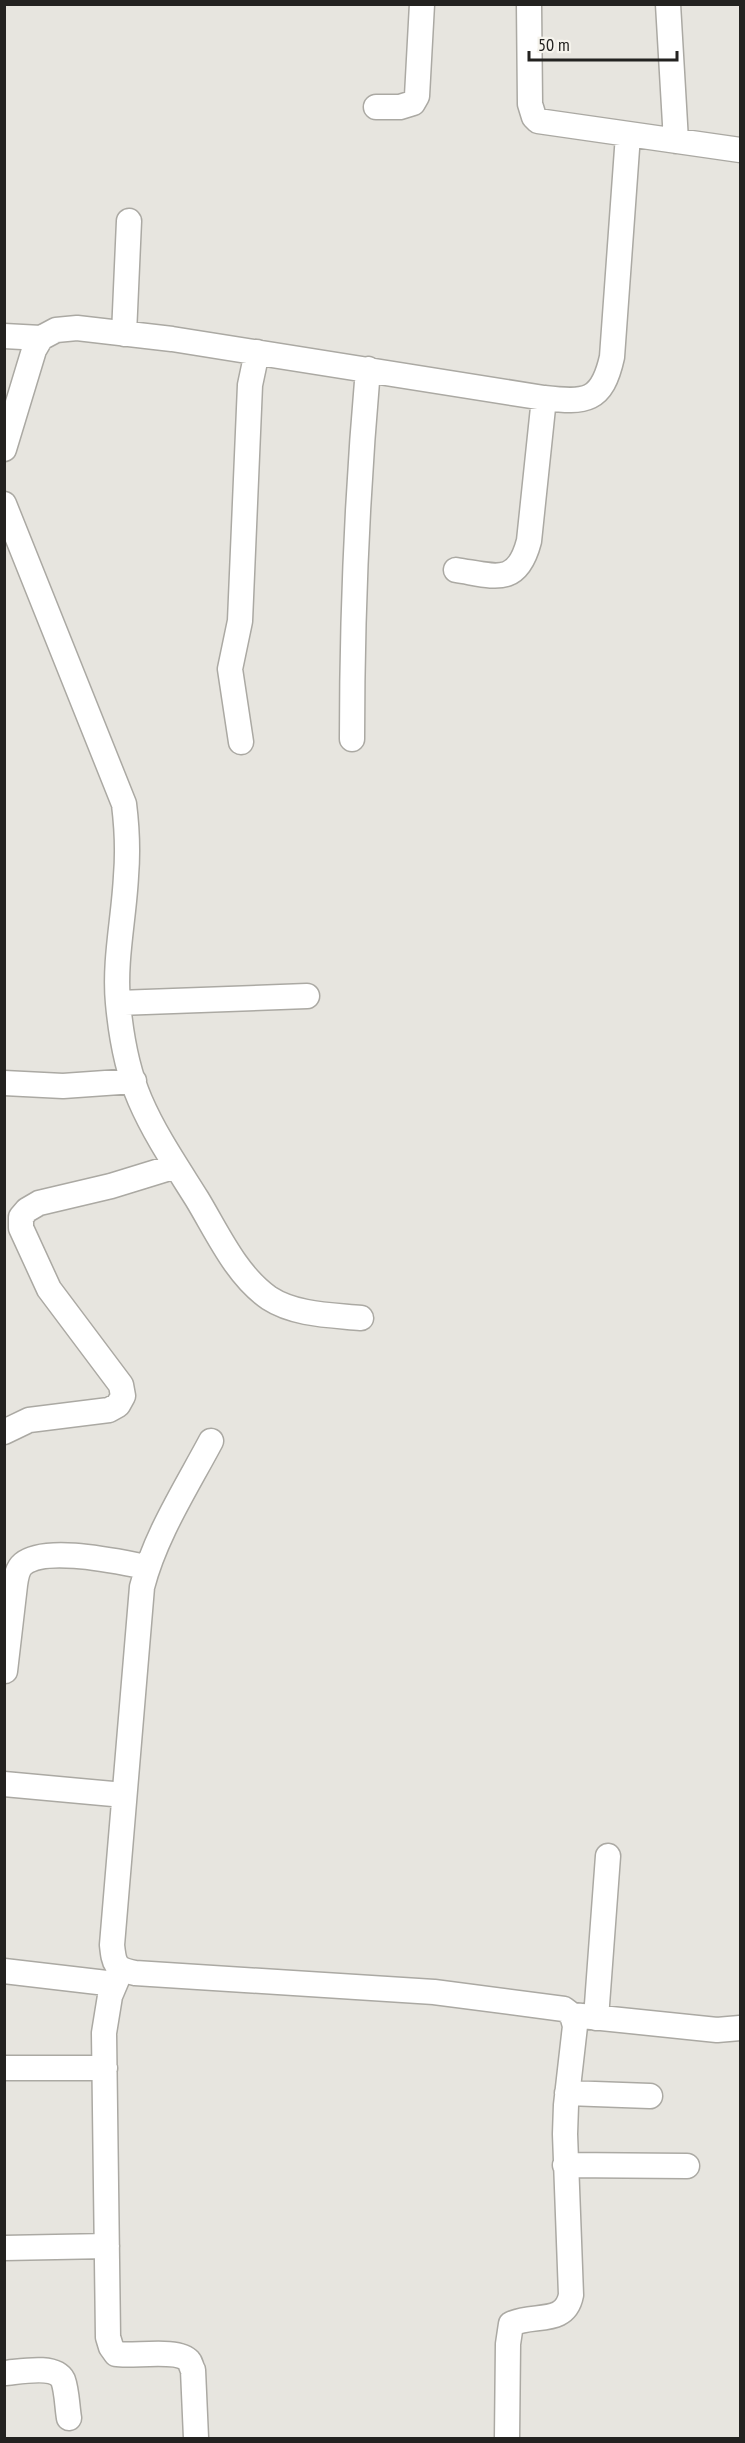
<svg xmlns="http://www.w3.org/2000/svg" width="745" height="2443" font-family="'PT Sans Narrow',sans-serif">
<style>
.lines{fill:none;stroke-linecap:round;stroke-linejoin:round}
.street-casing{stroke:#aba9a3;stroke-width:27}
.street{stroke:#fff;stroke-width:24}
</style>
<rect width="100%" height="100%" fill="#e7e5df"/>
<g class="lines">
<defs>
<path id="street" d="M529,4L530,104L534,117L538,121L740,150
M668,4L676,141
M376,107H400L413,103L417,96L422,4
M124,334L129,221
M4,336L41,338
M4,449L34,350L41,338L56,330L77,328L172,339L544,398C586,403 602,402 612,357L628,135
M4,504L124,804C127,828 128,852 126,876C124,918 114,961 118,1003C121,1036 127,1070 140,1100C155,1135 177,1167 197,1199C217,1232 236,1275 269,1298C295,1315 331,1315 361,1318
M456,570C495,576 517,587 529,541L544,398
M352,739C352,614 357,494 368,369
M241,742L230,669L240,621L250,385L257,352
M118,1003L307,996
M4,1083L63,1086L134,1081
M4,1432L29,1420L109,1410L118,1405L123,1396L121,1385L49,1289L21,1228V1217L27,1210L39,1203L111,1186L176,1166
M211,1441C186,1488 155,1536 142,1587L112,1945C114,1964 115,1969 135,1973L434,1992L564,2009L572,2015L575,2026L566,2105L565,2134L571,2295C565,2326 534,2313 511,2324L508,2344L507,2438
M5,1671L15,1585C16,1578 17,1569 23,1564C46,1545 119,1562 147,1567
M4,1784L124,1795
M121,1970L110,1996L104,2033L108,2337L111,2347L116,2354C132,2357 178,2348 189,2361C191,2363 191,2367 193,2370L196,2438
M4,1971L115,1984
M572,2015L717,2030L740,2028
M596,2018L608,1856
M4,2068H105
M567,2093L650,2096
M565,2165L687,2166
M4,2248L107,2246
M4,2373C19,2372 55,2364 63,2380C67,2391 67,2406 69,2418"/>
</defs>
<use href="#street" class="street-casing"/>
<use href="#street" class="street"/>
</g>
<rect width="745" height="2443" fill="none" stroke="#232220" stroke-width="12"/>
<path d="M529 51v9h148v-9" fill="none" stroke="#232220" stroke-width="3"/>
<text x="538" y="51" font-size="18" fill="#232220" stroke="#f5f3ec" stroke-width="4.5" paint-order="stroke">50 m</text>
</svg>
